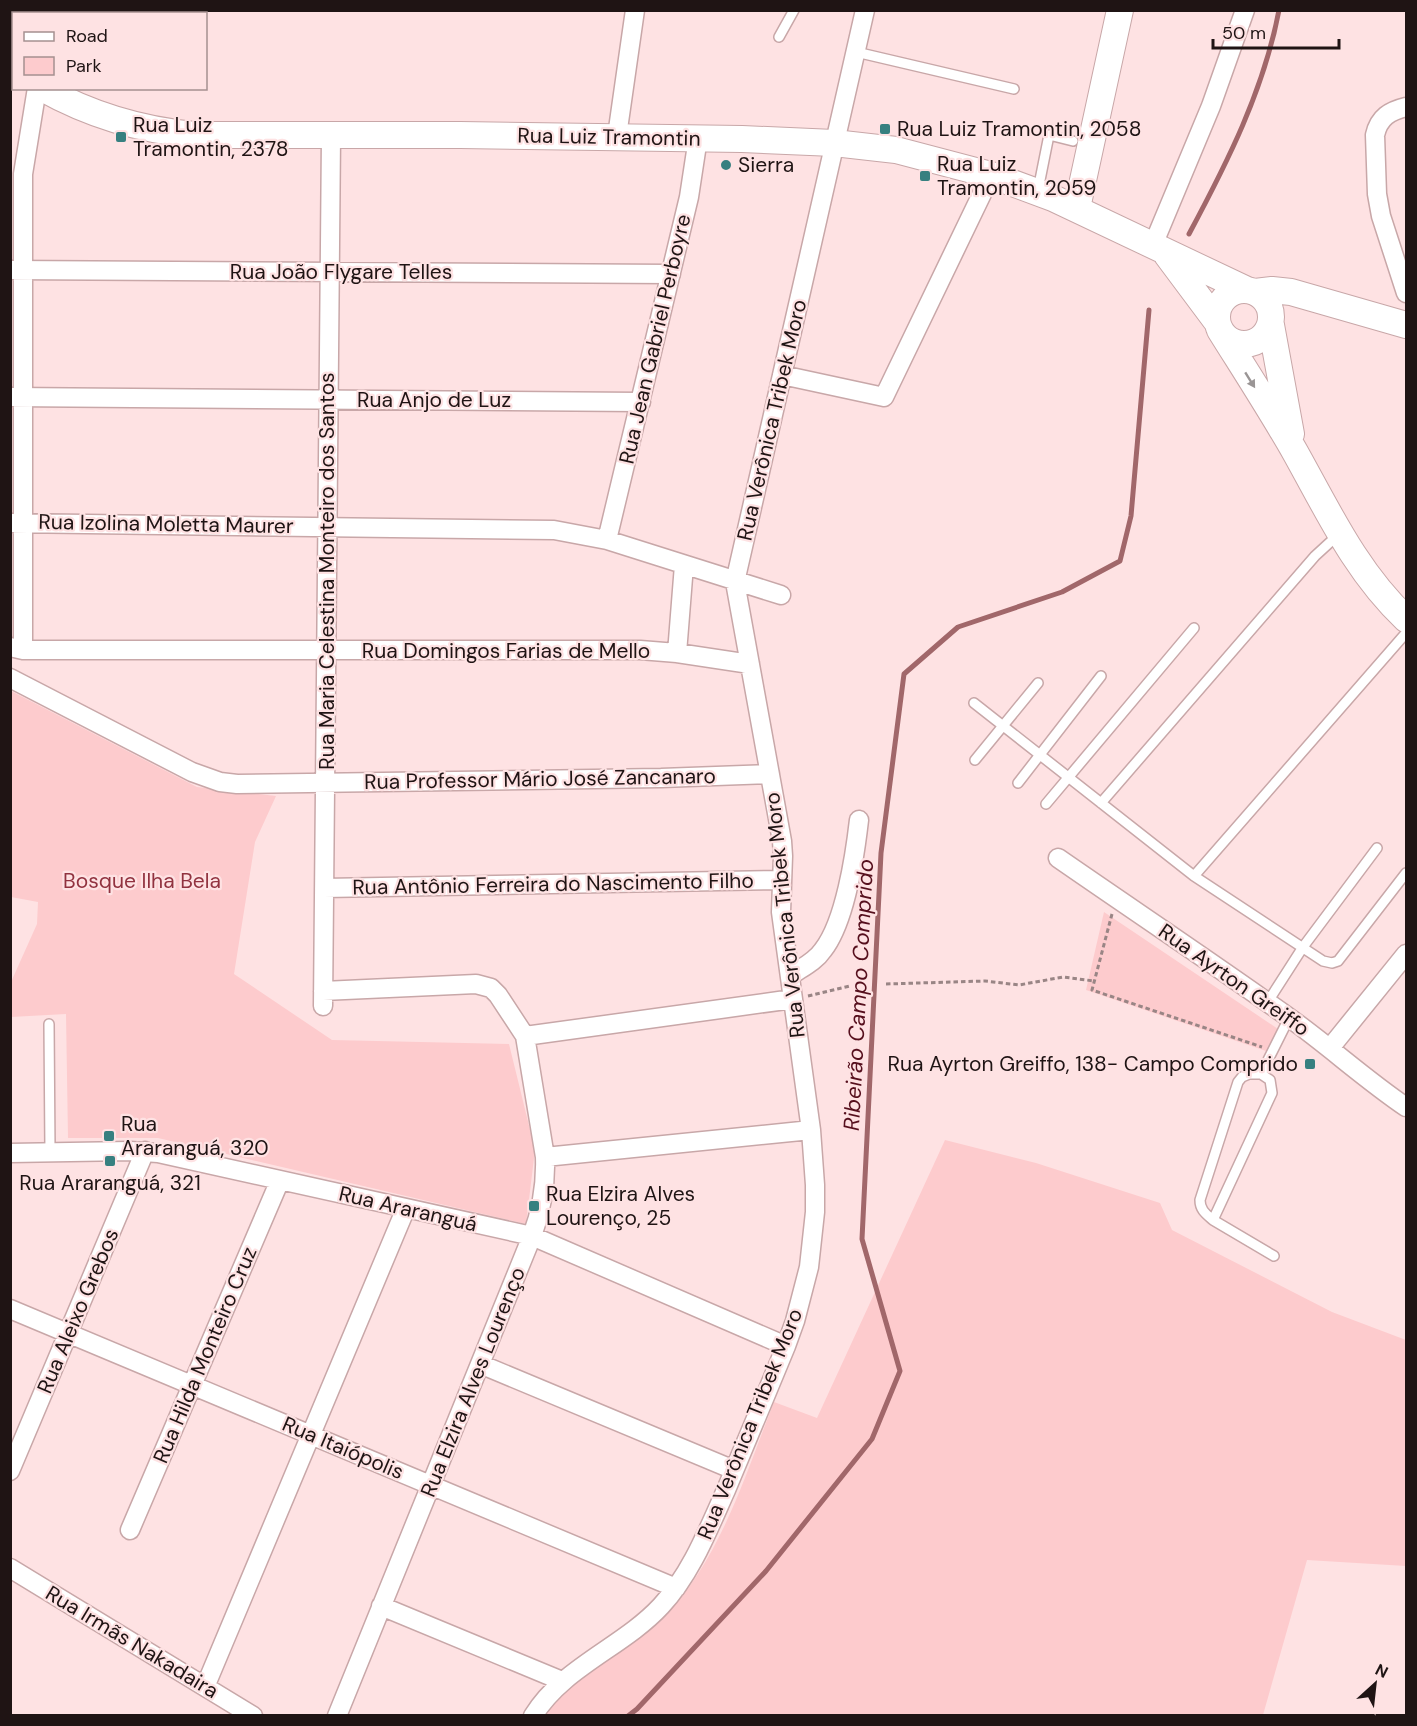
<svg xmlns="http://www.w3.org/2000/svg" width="1417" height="1726" font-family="'DM Sans',sans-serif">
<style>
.green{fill:#fdcbcd}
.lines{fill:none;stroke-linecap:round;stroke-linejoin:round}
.stream{stroke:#a1676a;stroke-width:5}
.lane-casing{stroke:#c8a7a8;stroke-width:12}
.street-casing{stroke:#c8a7a8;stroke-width:21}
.secondary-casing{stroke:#c8a7a8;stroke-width:28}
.path{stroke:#998585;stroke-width:3;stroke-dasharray:4.5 3;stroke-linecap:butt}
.lane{stroke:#fff;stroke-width:9}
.street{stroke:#fff;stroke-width:18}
.secondary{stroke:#fff;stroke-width:26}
.oneway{fill:#9a9595}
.poi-dot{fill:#378080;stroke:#fee2e3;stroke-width:2}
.labels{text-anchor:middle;stroke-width:4.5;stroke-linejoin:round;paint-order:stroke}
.poi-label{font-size:21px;fill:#1f1414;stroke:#fee2e3;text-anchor:start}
.street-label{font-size:21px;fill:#1f1414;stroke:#fee2e3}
.park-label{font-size:21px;fill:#91323f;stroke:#fee2e3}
.water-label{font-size:22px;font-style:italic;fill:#560f1d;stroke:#fee2e3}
</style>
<rect width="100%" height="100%" fill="#fee2e3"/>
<path class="green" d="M11,691L197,787L276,796L255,842L234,974L332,1040L509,1044L535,1150L526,1224L158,1138H68L66,1014L11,1017V982L37,924L38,902L11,897Z
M1104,912L1278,1029L1266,1051L1086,990Z
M945,1140L1036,1163L1160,1203L1172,1230L1332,1312L1406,1340V1566L1307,1560L1263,1715L545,1716C567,1683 604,1662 636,1639C644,1633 654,1628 661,1620C720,1561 744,1478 774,1402L817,1418Z"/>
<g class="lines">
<path class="stream" d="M1189,234C1227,163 1264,90 1279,10
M628,1716L637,1709L766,1571L872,1439L900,1371L862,1239L881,853L904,674L958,627L1062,592L1120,561L1131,516L1149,310"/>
<defs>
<path id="lane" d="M779,37L794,10
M856,52L1014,89
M1038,190L1049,135L1073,141
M974,703L1194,876L1323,961L1332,963L1338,961L1406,873
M975,760L1038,683
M1018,783L1101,676
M1101,803L1315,556L1339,534
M1046,804L1194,628
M1194,876L1406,633
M1267,1003L1303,947L1377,848
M49,1024L50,1152
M1249,1074H1261L1270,1080L1272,1093L1213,1220C1206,1214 1200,1210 1200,1200L1238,1082L1242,1077Z
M1261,1074L1289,1018
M1213,1220L1274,1256"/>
<path id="street" d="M1406,107C1390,111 1379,117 1375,135L1377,194L1381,216L1406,293
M617,136L635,10
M1153,245L1211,106L1245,10
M10,270L671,274
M782,375L884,397L991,175
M10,397L641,402
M10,523L554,530L607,540L781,595
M607,540L689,197L698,138
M10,647L23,650H640L677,653L750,664
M23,650V174L37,88
M677,653L684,565
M10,678L192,772L220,782L237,784L661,778L770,774
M1058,858C1136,912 1214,964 1291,1019C1330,1047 1366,1080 1406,1107
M324,888L782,880
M790,976C801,968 815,962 823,950C845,922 855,855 859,820
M323,991L476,984L491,988L498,995L525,1036L545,1157C546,1185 542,1209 532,1236L337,1716
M323,1006L331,136
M525,1036L793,999
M1330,1048L1406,954
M10,1153L130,1151L158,1153L532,1236L786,1346
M545,1157L811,1130
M10,1309L676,1588
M480,1364L734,1470
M10,1471L145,1151
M130,1530L280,1180
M10,1568L253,1716
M381,1606L562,1681
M205,1687L406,1208
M533,1716C563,1667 623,1647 661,1606C691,1574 708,1530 726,1490C746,1443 766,1394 786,1346L795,1321L809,1267L815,1212V1185L811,1130L781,912L783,856L782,841L735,582L865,10"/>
<path id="secondary" d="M10,69L14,71
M42,88C90,115 140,130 195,135H460L742,139L834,143L896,150L991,175L1053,198L1247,290
M1077,208L1120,10
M1167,255L1217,322
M1217 317a27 27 0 1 1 54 0a27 27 0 1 1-54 0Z
M1255,292L1272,290L1291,292L1406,325
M1271,325L1291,434
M1220,330C1245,370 1271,410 1295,452C1328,511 1356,572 1406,619"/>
</defs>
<use href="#lane" class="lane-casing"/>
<use href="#street" class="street-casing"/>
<use href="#secondary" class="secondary-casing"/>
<path class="path" d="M1112,914L1092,990L1262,1047
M886,984L985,981L1019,985L1063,977L1094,981
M808,996L850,986"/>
<use href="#lane" class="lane"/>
<use href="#street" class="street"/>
<use href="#secondary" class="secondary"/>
</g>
<defs><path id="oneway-solid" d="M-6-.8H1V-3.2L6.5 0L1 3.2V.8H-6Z" transform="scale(1.5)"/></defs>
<use class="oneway" href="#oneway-solid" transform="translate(1250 380) rotate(58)"/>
<g class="poi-dot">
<rect x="879" y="123" width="12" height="12" rx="3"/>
<rect x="115" y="131" width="12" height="12" rx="3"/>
<circle cx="726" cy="165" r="6"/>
<rect x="919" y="170" width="12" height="12" rx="3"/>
<rect x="1304" y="1058" width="12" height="12" rx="3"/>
<rect x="103" y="1130" width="12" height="12" rx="3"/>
<rect x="104" y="1155" width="12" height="12" rx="3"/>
<rect x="528" y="1200" width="12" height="12" rx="3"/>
</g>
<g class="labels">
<g class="poi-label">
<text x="133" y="132">Rua Luiz<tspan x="133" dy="24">Tramontin, 2378</tspan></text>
<text x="897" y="136">Rua Luiz Tramontin, 2058</text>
<text x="937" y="171">Rua Luiz<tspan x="937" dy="24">Tramontin, 2059</tspan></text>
<text x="738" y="172">Sierra</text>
<text x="1298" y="1071" text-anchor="end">Rua Ayrton Greiffo, 138- Campo Comprido</text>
<text x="121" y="1131">Rua<tspan x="121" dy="24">Araranguá, 320</tspan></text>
<text x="110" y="1190" text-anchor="middle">Rua Araranguá, 321</text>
<text x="546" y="1201">Rua Elzira Alves<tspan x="546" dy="24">Lourenço, 25</tspan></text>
</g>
<g class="street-label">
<text transform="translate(609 137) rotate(1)" y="7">Rua Luiz Tramontin</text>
<text x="341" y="279">Rua João Flygare Telles</text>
<text transform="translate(655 339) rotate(-77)" y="7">Rua Jean Gabriel Perboyre</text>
<text x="434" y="407">Rua Anjo de Luz</text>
<text transform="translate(772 420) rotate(-77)" y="7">Rua Verônica Tribek Moro</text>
<text transform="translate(166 524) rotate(1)" y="7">Rua Izolina Moletta Maurer</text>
<text transform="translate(327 571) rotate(-90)" y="7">Rua Maria Celestina Monteiro dos Santos</text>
<text x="506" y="658">Rua Domingos Farias de Mello</text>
<text transform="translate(540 779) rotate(-1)" y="7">Rua Professor Mário José Zancanaro</text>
<text transform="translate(553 884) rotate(-1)" y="7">Rua Antônio Ferreira do Nascimento Filho</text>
<text transform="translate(785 915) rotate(-96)" y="7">Rua Verônica Tribek Moro</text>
<text transform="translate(1234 980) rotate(35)" y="7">Rua Ayrton Greiffo</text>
<text transform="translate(408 1209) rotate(13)" y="7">Rua Araranguá</text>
<text transform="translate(78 1311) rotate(-67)" y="7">Rua Aleixo Grebos</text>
<text transform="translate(205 1355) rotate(-67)" y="7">Rua Hilda Monteiro Cruz</text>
<text transform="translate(473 1382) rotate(-68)" y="7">Rua Elzira Alves Lourenço</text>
<text transform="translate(750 1424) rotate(-68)" y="7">Rua Verônica Tribek Moro</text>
<text transform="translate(343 1448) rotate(23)" y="7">Rua Itaiópolis</text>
<text transform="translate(132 1642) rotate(31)" y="7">Rua Irmãs Nakadaira</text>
</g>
<g class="park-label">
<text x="142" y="888">Bosque Ilha Bela</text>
</g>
<g class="water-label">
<text transform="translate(858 995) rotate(-87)" y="8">Ribeirão Campo Comprido</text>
</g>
</g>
<rect width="1417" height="1726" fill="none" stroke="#1f1414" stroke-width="24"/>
<rect x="12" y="12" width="195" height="78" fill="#fee2e3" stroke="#a59090" stroke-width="1.5"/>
<rect x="24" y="32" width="30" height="9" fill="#ffffff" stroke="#a59090" stroke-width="1.5"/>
<text x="66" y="42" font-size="18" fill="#1f1414">Road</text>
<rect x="24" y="57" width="30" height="18" fill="#fdcbcd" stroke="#a59090" stroke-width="1.5"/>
<text x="66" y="72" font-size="18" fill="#1f1414">Park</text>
<g transform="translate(1375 1684) rotate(27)" stroke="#fee2e3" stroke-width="4.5" paint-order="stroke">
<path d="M0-4.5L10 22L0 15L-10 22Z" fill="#1f1414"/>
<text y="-9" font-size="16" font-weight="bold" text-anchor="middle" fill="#1f1414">N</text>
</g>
<path d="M1213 39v9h126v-9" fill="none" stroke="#1f1414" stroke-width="3"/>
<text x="1222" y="39" font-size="18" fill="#1f1414" stroke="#fee2e3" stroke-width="4.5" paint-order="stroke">50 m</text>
</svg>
